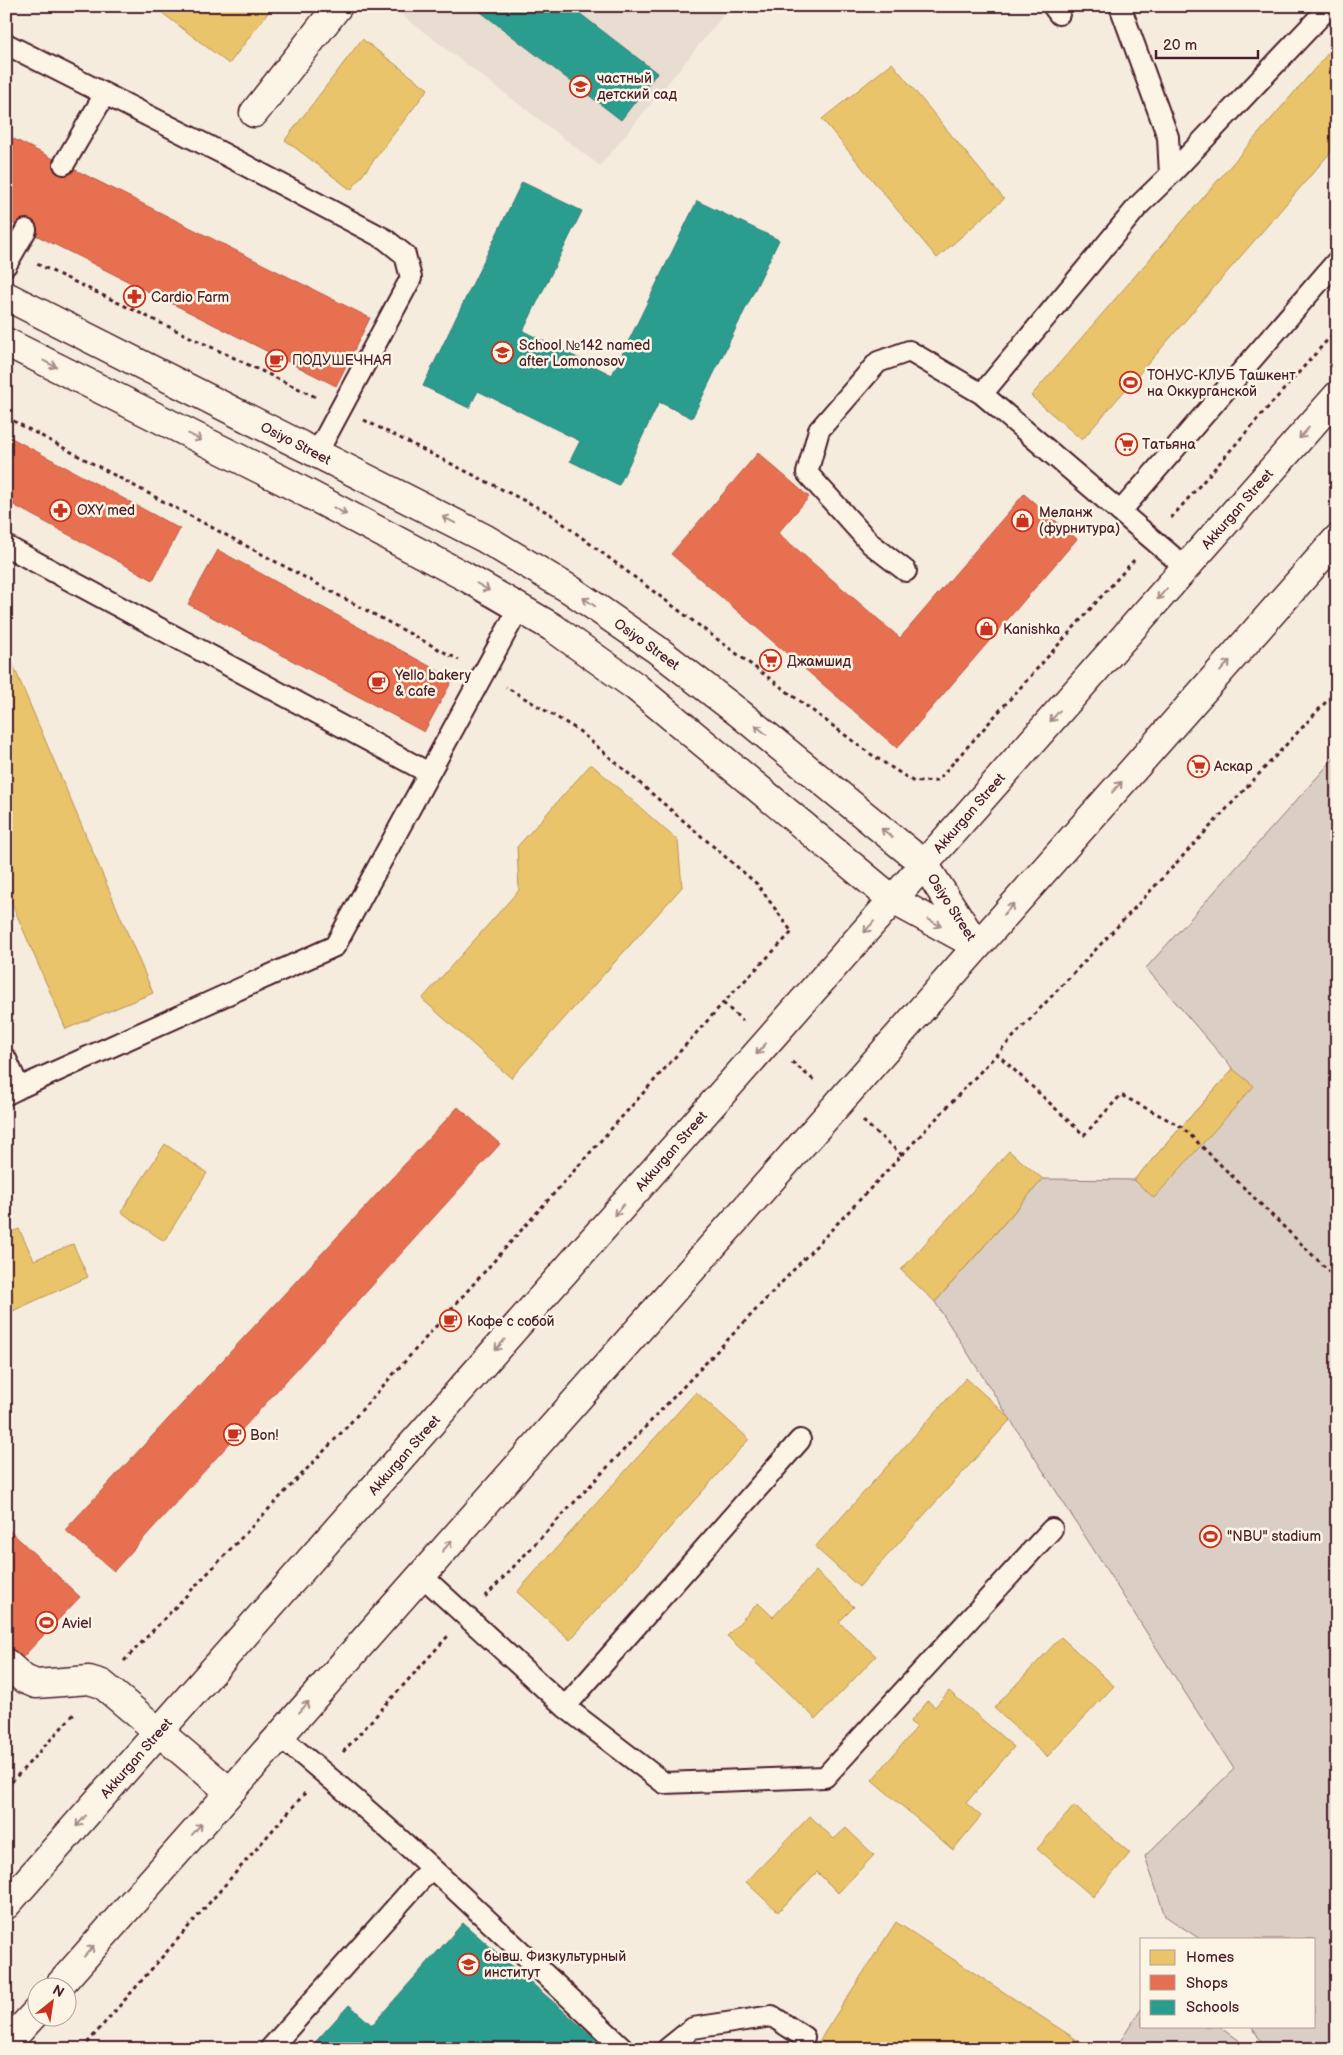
<svg xmlns="http://www.w3.org/2000/svg" width="1343" height="2055" font-family="'Balsamiq Sans',sans-serif">
<style>
.built{fill:#e8ddd0}
.green{fill:#dbcec4;stroke:#927678}
.homes{fill:#e9c46a;stroke:#b99257}
.shops{fill:#e76f51;stroke:#b85746}
.schools{fill:#2a9d8f;stroke:#347771}
.lines{fill:none;stroke-linecap:round;stroke-linejoin:round}
.service-casing{stroke:#4a1f2b;stroke-width:24}
.minor-casing{stroke:#4a1f2b;stroke-width:31}
.secondary-casing{stroke:#4a1f2b;stroke-width:31}
.path{stroke:#4a1f2b;stroke-width:3;stroke-dasharray:4 4;stroke-linecap:butt}
.service{stroke:#fcf5e5;stroke-width:20}
.minor{stroke:#fcf5e5;stroke-width:28}
.secondary{stroke:#fcf5e5;stroke-width:28}
.oneway{stroke:#a38a88}
.labels{text-anchor:middle;stroke-width:5;stroke-linejoin:round;paint-order:stroke}
.poi-label{font-size:14px;fill:#4a1f2b;stroke:#fcf5e5;text-anchor:start}
.street-label{font-size:14px;fill:#4a1f2b;stroke:#fcf5e5}
</style>
<rect width="100%" height="100%" fill="#f5ecde"/>
<filter id="ink" filterUnits="userSpaceOnUse"><feTurbulence type="fractalNoise" baseFrequency=".02" numOctaves="2"/><feDisplacementMap in="SourceGraphic" scale="10" xChannelSelector="R" yChannelSelector="G"/><feConvolveMatrix kernelMatrix="1 2 1 2 8 2 1 2 1" color-interpolation-filters="sRGB"/></filter>
<g filter="url(#ink)">
<path class="built" d="M390,6H731L600,166Z"/>
<path class="green" d="M1337,755V2049H1265L1252,2026H1314V1939H1200L1165,1916L1145,1856L1234,1769L935,1302L1043,1179L1134,1180L1233,1069L1146,968Z
M1142,2008V2026H1219L1240,2041L1235,2049H1115Z"/>
<path class="homes" d="M165,6H273L229,64L161,12Z
M362,39L428,89L351,190L285,140Z
M1337,43V145L1082,440L1031,396Z
M892,63L1004,199L937,258L822,119Z
M8,653L153,993L66,1029L6,890Z
M591,764L678,841L682,887L511,1078L422,999L519,890L517,847Z
M1233,1069L1254,1086L1154,1198L1134,1180Z
M165,1144L207,1173L164,1241L121,1212Z
M1009,1151L1043,1179L935,1302L901,1270Z
M19,1229L34,1260L73,1244L88,1277L6,1314V1234Z
M966,1378L1011,1419L859,1587L815,1547Z
M696,1392L749,1439L570,1640L517,1592Z
M816,1571L854,1607L839,1622L876,1656L816,1719L727,1636L758,1603L773,1617Z
M1061,1637L1114,1686L1047,1757L994,1708Z
M949,1691L1014,1747L966,1803L981,1816L953,1850L872,1780L917,1727L910,1722L928,1701L935,1707Z
M1074,1806L1130,1853L1093,1897L1037,1849Z
M810,1816L834,1839L846,1828L874,1855L838,1893L817,1872L778,1912L746,1882Z
M896,1922L1091,2049H814Z"/>
<path class="shops" d="M6,135L370,318L336,386L6,220Z
M6,435L180,529L153,580L6,501Z
M758,453L809,497L778,533L900,638L1024,494L1077,539L897,748L671,554Z
M218,550L453,679L424,732L188,604Z
M458,1107L500,1144L114,1571L65,1530Z
M6,1527L80,1597L20,1660L6,1646Z"/>
<path class="schools" d="M473,6H570L657,73L621,120Z
M522,182L582,211L523,331L612,375L697,201L779,240L692,418L659,402L619,485L570,461L580,441L478,391L469,408L423,386Z
M463,1923L599,2042L593,2049H309L349,2005L372,2025Z"/>
<g class="lines">
<defs>
<path id="service" d="M1053,6L1059,14
M6,44L222,153L385,239L405,255L411,278L317,453
M64,164L105,94
M1170,175L1330,6
M6,265L26,230
M982,394L1139,205L1170,175L1168,137L1120,6
M1120,512L1337,261
M6,546L429,773
M906,571L871,544L807,473L819,430L878,362L909,351L982,394L1186,568
M6,1059L19,1088L7,1094
M19,1088L335,946L519,608
M421,1575L565,1707L800,1440
M565,1707L664,1783L825,1777L1052,1529
M279,1736C400,1833 511,1943 624,2049
M270,2049L431,1868
M667,2049L693,2028L772,2016L804,2037"/>
<path id="minor" d="M254,113L338,6
M6,1663L24,1679L36,1684L89,1680L102,1684L159,1732"/>
<path id="secondary" d="M6,296L484,538L571,590L656,649L739,713L924,864L977,946
M6,342L282,480L464,576L552,627L636,687L893,900L974,944
M159,1732L230,1792
M6,1905L1337,396
M57,1988L1337,539
M6,2045L38,2010"/>
</defs>
<use href="#service" class="service-casing"/>
<use href="#minor" class="minor-casing"/>
<use href="#secondary" class="secondary-casing"/>
<path class="path" d="M37,264L316,397
M6,417L459,660
M364,420L549,513L869,753L914,782L937,781L1134,560
M1171,518L1337,329
M723,1003L743,1021
M996,1053L1084,1135L1121,1095L1182,1127L1337,1279
M792,1062L816,1082
M863,1121L902,1155
M485,1597L1116,928L1337,690
M124,1661L343,1431L723,1003L792,932L757,884L578,730L506,687
M343,1752L448,1636
M6,1788L75,1713
M82,2049L305,1793"/>
<use href="#service" class="service"/>
<use href="#minor" class="minor"/>
<use href="#secondary" class="secondary"/>
</g>
<defs><path id="oneway-shaft" d="M-6 0H5M1.5-3L5.5 0L1.5 3" fill="none" stroke-width="1.6" stroke-linecap="round" stroke-linejoin="round" transform="scale(1.25)"/></defs>
<g class="oneway">
<use href="#oneway-shaft" transform="translate(50 364) rotate(27)"/>
<use href="#oneway-shaft" transform="translate(1304 433) rotate(131)"/>
<use href="#oneway-shaft" transform="translate(195 437) rotate(27)"/>
<use href="#oneway-shaft" transform="translate(340 511) rotate(28)"/>
<use href="#oneway-shaft" transform="translate(449 520) rotate(-153)"/>
<use href="#oneway-shaft" transform="translate(483 587) rotate(30)"/>
<use href="#oneway-shaft" transform="translate(1162 594) rotate(131)"/>
<use href="#oneway-shaft" transform="translate(589 602) rotate(-145)"/>
<use href="#oneway-shaft" transform="translate(1225 666) rotate(-49)"/>
<use href="#oneway-shaft" transform="translate(1055 716) rotate(131)"/>
<use href="#oneway-shaft" transform="translate(761 730) rotate(-141)"/>
<use href="#oneway-shaft" transform="translate(1117 787) rotate(-48)"/>
<use href="#oneway-shaft" transform="translate(887 833) rotate(-141)"/>
<use href="#oneway-shaft" transform="translate(1009 909) rotate(-49)"/>
<use href="#oneway-shaft" transform="translate(935 923) rotate(29)"/>
<use href="#oneway-shaft" transform="translate(869 927) rotate(131)"/>
<use href="#oneway-shaft" transform="translate(761 1049) rotate(131)"/>
<use href="#oneway-shaft" transform="translate(619 1210) rotate(131)"/>
<use href="#oneway-shaft" transform="translate(500 1345) rotate(131)"/>
<use href="#oneway-shaft" transform="translate(447 1546) rotate(-49)"/>
<use href="#oneway-shaft" transform="translate(304 1707) rotate(-49)"/>
<use href="#oneway-shaft" transform="translate(81 1821) rotate(131)"/>
<use href="#oneway-shaft" transform="translate(197 1829) rotate(-49)"/>
<use href="#oneway-shaft" transform="translate(89 1951) rotate(-49)"/>
</g>
</g>
<defs>
<symbol id="school-ring" viewBox="-11 -11 22 22"><circle r="9.5" fill="#fcf5e5" stroke="#c8321e" stroke-width="1.5"/><path d="M0-5L7-2L0 1L-7-2ZM-4 1L0 2.5L4 1V4Q0 6-4 4Z" fill="#c8321e"/></symbol>
<symbol id="pharmacy-ring" viewBox="-11 -11 22 22"><circle r="9.5" fill="#fcf5e5" stroke="#c8321e" stroke-width="1.5"/><path d="M-2-6h4v4h4v4h-4v4h-4v-4h-4v-4h4Z" fill="#c8321e"/></symbol>
<symbol id="cafe-ring" viewBox="-11 -11 22 22"><circle r="9.5" fill="#fcf5e5" stroke="#c8321e" stroke-width="1.5"/><path d="M-5.5-4.5H6V0H3Q3 3.5 0 3.5H-2.5Q-5.5 3.5-5.5 0ZM3-3.2v2h1.7v-2ZM-6 4.5H4V6H-6Z" fill="#c8321e"/></symbol>
<symbol id="stadium-ring" viewBox="-11 -11 22 22"><circle r="9.5" fill="#fcf5e5" stroke="#c8321e" stroke-width="1.5"/><path d="M0-5a6.5 5 0 1 0 0 10a6.5 5 0 1 0 0-10ZM-3.5-1.8h7v3.6h-7Z" fill="#c8321e"/></symbol>
<symbol id="supermarket-ring" viewBox="-11 -11 22 22"><circle r="9.5" fill="#fcf5e5" stroke="#c8321e" stroke-width="1.5"/><path d="M-6-5.5h2.5l.6 2H6L4.5 2H-2.5L-4.4-4H-6ZM-1.5 3.2a1.3 1.3 0 1 0 .1 0ZM3 3.2a1.3 1.3 0 1 0 .1 0Z" fill="#c8321e"/></symbol>
<symbol id="shop-ring" viewBox="-11 -11 22 22"><circle r="9.5" fill="#fcf5e5" stroke="#c8321e" stroke-width="1.5"/><path d="M-5-2.5h2.3a2.7 3.5 0 0 1 5.4 0H5L5.5 6h-11ZM-1.5-2.5h3a1.5 2.3 0 0 0-3 0Z" fill="#c8321e"/></symbol>
<symbol id="university-ring" viewBox="-11 -11 22 22"><circle r="9.5" fill="#fcf5e5" stroke="#c8321e" stroke-width="1.5"/><path d="M0-5L7-2L0 1L-7-2ZM-4 1L0 2.5L4 1V4Q0 6-4 4Z" fill="#c8321e"/></symbol>
</defs>
<g fill-rule="evenodd">
<use href="#school-ring" x="568" y="74" width="25" height="25"/>
<use href="#pharmacy-ring" x="122" y="284" width="25" height="25"/>
<use href="#school-ring" x="490" y="340" width="25" height="25"/>
<use href="#cafe-ring" x="264" y="348" width="25" height="25"/>
<use href="#stadium-ring" x="1118" y="370" width="25" height="25"/>
<use href="#supermarket-ring" x="1114" y="432" width="25" height="25"/>
<use href="#pharmacy-ring" x="48" y="498" width="25" height="25"/>
<use href="#shop-ring" x="1010" y="508" width="25" height="25"/>
<use href="#shop-ring" x="974" y="616" width="25" height="25"/>
<use href="#supermarket-ring" x="758" y="648" width="25" height="25"/>
<use href="#cafe-ring" x="366" y="670" width="25" height="25"/>
<use href="#supermarket-ring" x="1186" y="754" width="25" height="25"/>
<use href="#cafe-ring" x="438" y="1308" width="25" height="25"/>
<use href="#cafe-ring" x="222" y="1422" width="25" height="25"/>
<use href="#stadium-ring" x="1198" y="1524" width="25" height="25"/>
<use href="#stadium-ring" x="34" y="1610" width="25" height="25"/>
<use href="#university-ring" x="456" y="1952" width="25" height="25"/>
</g>
<g class="labels">
<g class="poi-label">
<text x="597" y="83">частный<tspan x="597" dy="16">детский сад</tspan></text>
<text x="151" y="302">Cardio Farm</text>
<text x="519" y="350">School №142 named<tspan x="519" dy="16">after Lomonosov</tspan></text>
<text x="292" y="365">ПОДУШЕЧНАЯ</text>
<text x="1147" y="380">ТОНУС-КЛУБ Ташкент<tspan x="1147" dy="16">на Оккурганской</tspan></text>
<text x="1142" y="449">Татьяна</text>
<text x="77" y="515">OXY med</text>
<text x="1039" y="517">Меланж<tspan x="1039" dy="16">(фурнитура)</tspan></text>
<text x="1003" y="634">Kanishka</text>
<text x="787" y="666">Джамшид</text>
<text x="395" y="680">Yello bakery<tspan x="395" dy="16">&amp; cafe</tspan></text>
<text x="1214" y="771">Аскар</text>
<text x="467" y="1326">Кофе с собой</text>
<text x="250" y="1440">Bon!</text>
<text x="1227" y="1541">"NBU" stadium</text>
<text x="62" y="1628">Aviel</text>
<text x="484" y="1961">бывш. Физкультурный<tspan x="484" dy="16">институт</tspan></text>
</g>
<g class="street-label">
<text transform="translate(296 443) rotate(27)" y="5">Osiyo Street</text>
<text transform="translate(1237 509) rotate(-49)" y="5">Akkurgan Street</text>
<text transform="translate(647 644) rotate(36)" y="5">Osiyo Street</text>
<text transform="translate(969 813) rotate(-49)" y="5">Akkurgan Street</text>
<text transform="translate(952 907) rotate(57)" y="5">Osiyo Street</text>
<text transform="translate(671 1151) rotate(-49)" y="5">Akkurgan Street</text>
<text transform="translate(404 1455) rotate(-49)" y="5">Akkurgan Street</text>
<text transform="translate(136 1758) rotate(-49)" y="5">Akkurgan Street</text>
</g>
</g>
<rect width="1343" height="2055" fill="none" stroke="#fcf5e5" stroke-width="25"/>
<rect x="12" y="12" width="1318" height="2030" fill="none" stroke="#4a1f2b" stroke-width="2" filter="url(#ink)"/>
<rect x="1140" y="1938" width="175" height="90" fill="#fcf5e5" stroke="#b59f9b"/>
<rect x="1150" y="1950" width="25" height="15" fill="#e9c46a" stroke="#b59f9b"/>
<text x="1186" y="1962" font-size="15" fill="#4a1f2b">Homes</text>
<rect x="1150" y="1975" width="25" height="15" fill="#e76f51" stroke="#b59f9b"/>
<text x="1186" y="1988" font-size="15" fill="#4a1f2b">Shops</text>
<rect x="1150" y="2000" width="25" height="15" fill="#2a9d8f" stroke="#b59f9b"/>
<text x="1186" y="2012" font-size="15" fill="#4a1f2b">Schools</text>
<g transform="translate(52 2002) rotate(30)"><circle r="24" fill="#fcf5e5" stroke="#b59f9b"/>
<path d="M0-4L9 19L0 12L-9 19Z" fill="#c8321e"/>
<text y="-8" font-size="14" font-weight="bold" text-anchor="middle" fill="#4a1f2b">N</text>
</g>
<path d="M1156 50v8h102v-8" fill="none" stroke="#4a1f2b" stroke-width="2.5"/>
<text x="1163" y="50" font-size="15" fill="#4a1f2b" stroke="#fcf5e5" stroke-width="4" paint-order="stroke">20 m</text>
</svg>
